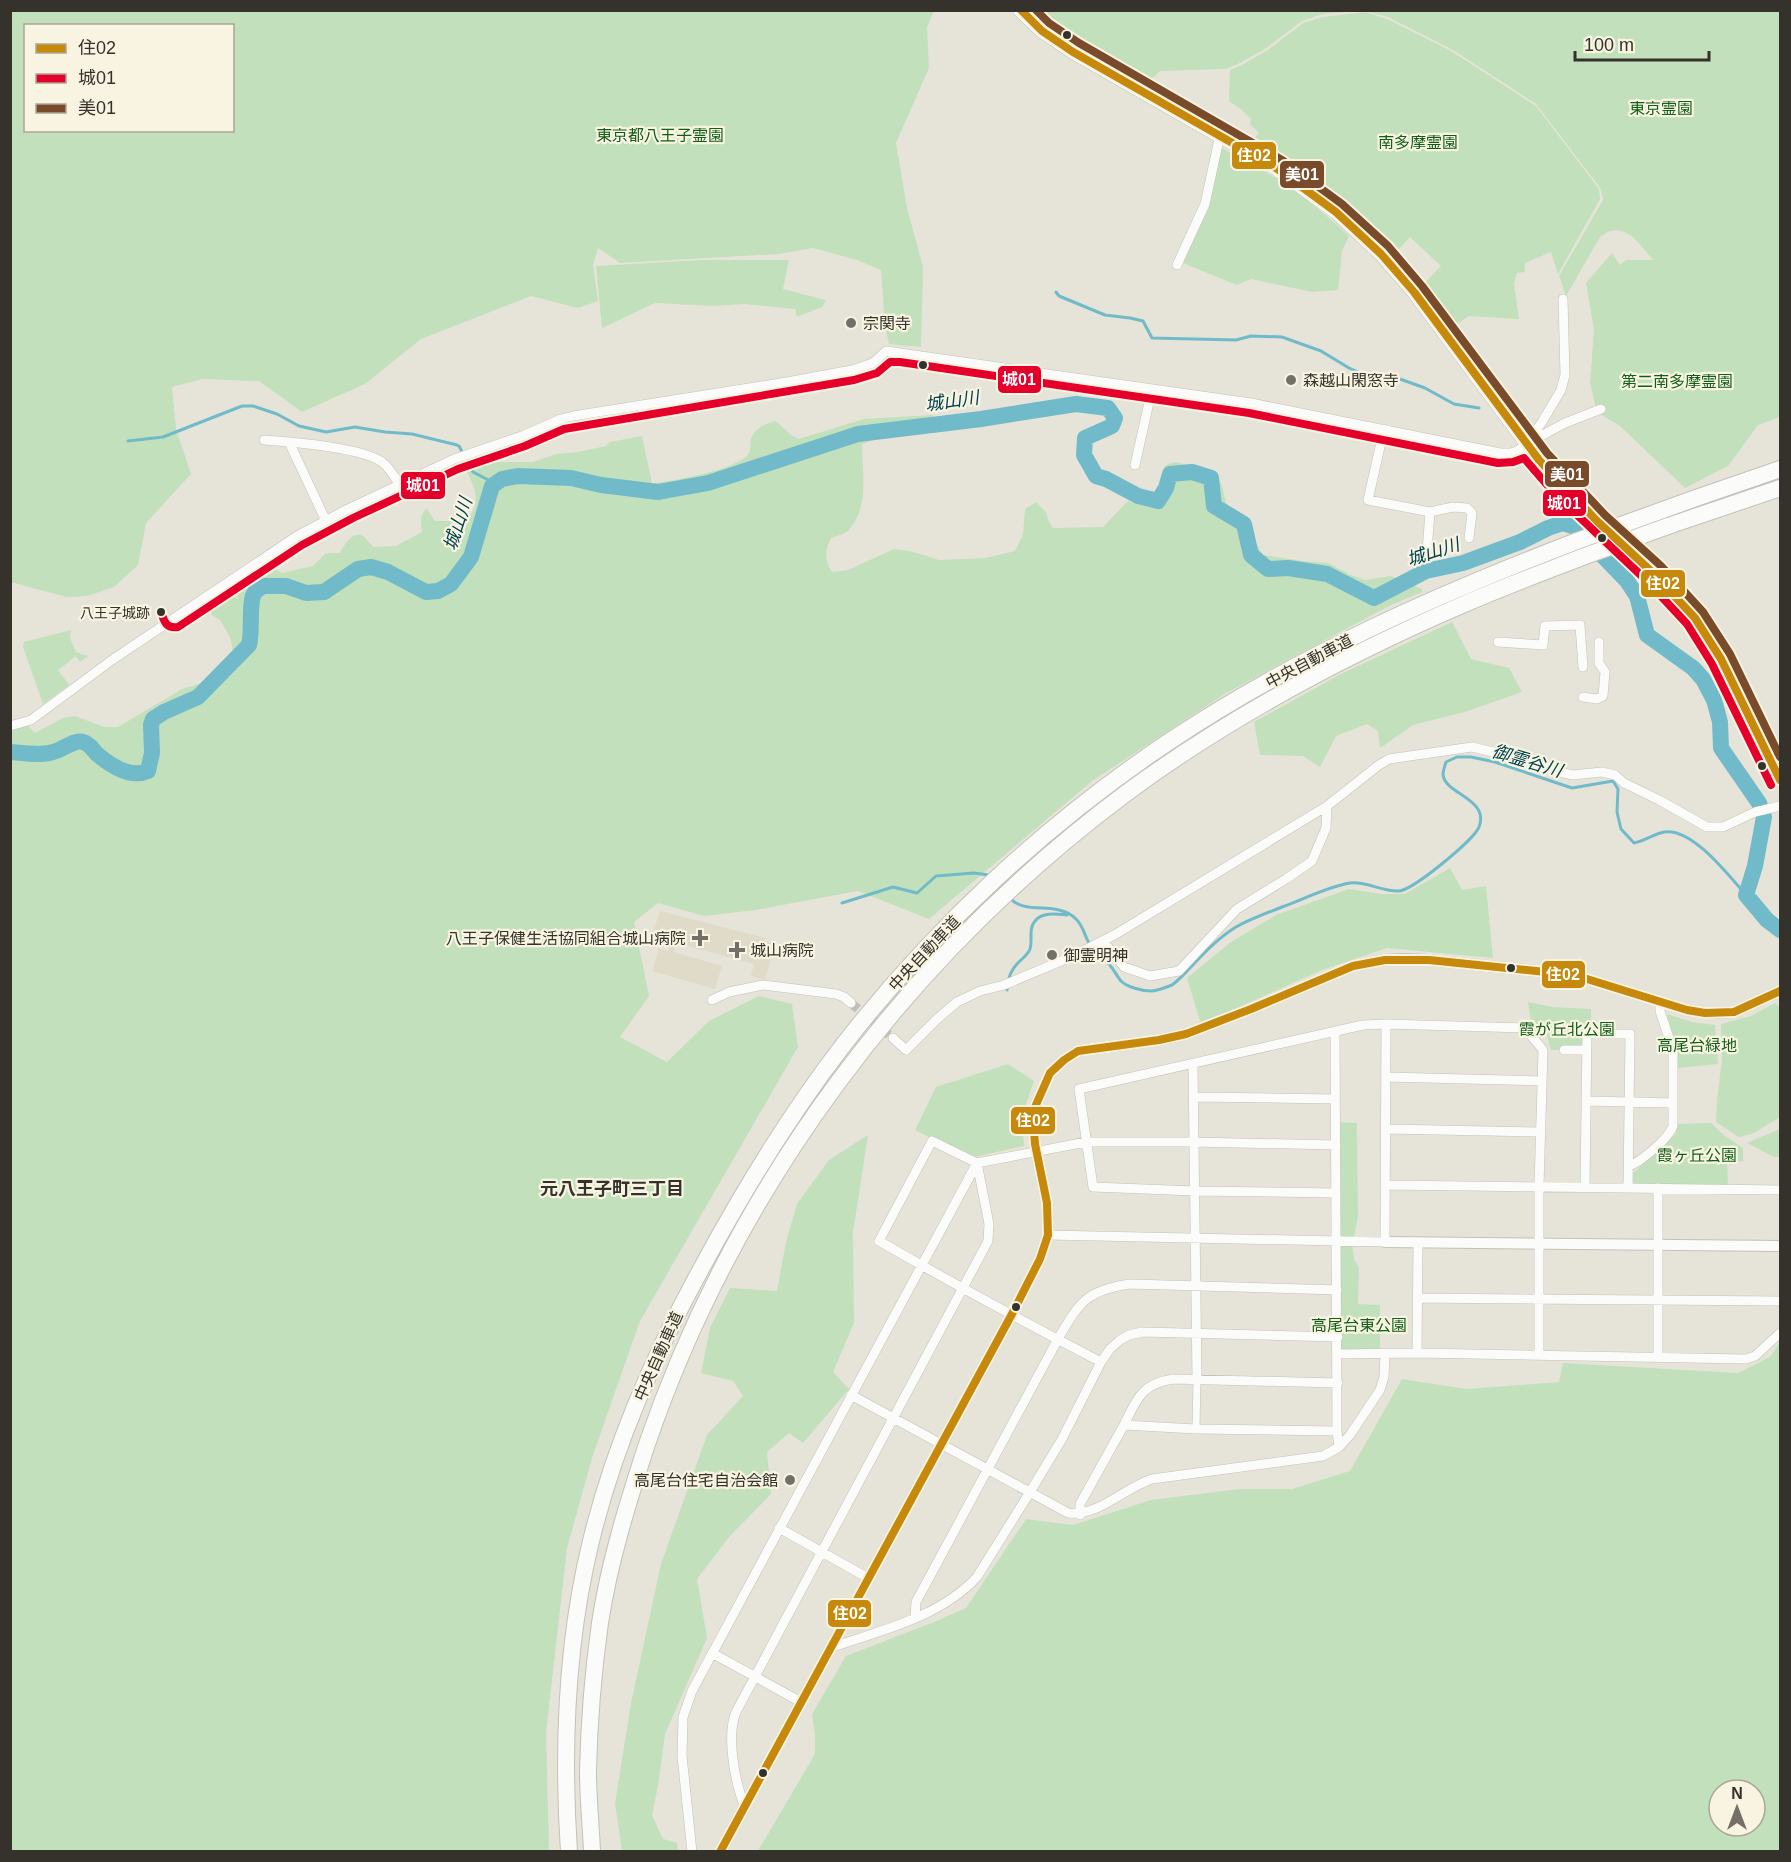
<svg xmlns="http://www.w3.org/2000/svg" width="1791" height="1862" font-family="Helvetica,'Noto Sans JP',sans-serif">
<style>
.built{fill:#dfdbc8}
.green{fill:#c2e0bb;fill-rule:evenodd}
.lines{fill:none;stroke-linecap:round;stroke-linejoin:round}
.stream{stroke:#71baca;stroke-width:3}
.river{stroke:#71baca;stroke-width:16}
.minor-tunnel{stroke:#c2c0b6;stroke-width:9;stroke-dasharray:9 4.5;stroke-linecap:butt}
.pedestrian-casing{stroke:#c3c1b9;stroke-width:8}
.minor-casing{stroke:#c3c1b9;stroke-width:10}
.tertiary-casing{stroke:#c3c1b9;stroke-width:12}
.primary-casing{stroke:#c3c1b9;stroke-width:15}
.motorway-casing{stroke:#c3c1b9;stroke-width:18}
.pedestrian{stroke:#fbfbf9;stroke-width:7}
.minor{stroke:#fbfbf9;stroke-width:9}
.tertiary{stroke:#fbfbf9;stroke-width:10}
.primary{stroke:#fbfbf9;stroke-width:14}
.motorway{stroke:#fbfbf9;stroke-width:16}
.motorway-bridge-casing{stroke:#c3c1b9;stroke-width:18;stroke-linecap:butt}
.motorway-bridge{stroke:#fbfbf9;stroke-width:16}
.bus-1-casing{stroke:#f8f4e1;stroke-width:12}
.bus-2-casing{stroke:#f8f4e1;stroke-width:12}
.bus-3-casing{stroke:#f8f4e1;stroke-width:12}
.bus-1{stroke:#c6890b;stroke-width:8}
.bus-2{stroke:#e4002b;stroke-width:8}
.bus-3{stroke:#7a4b2a;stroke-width:8}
.bus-dot{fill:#34322b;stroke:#f8f4e1;stroke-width:2}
.poi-dot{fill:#727068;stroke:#f8f4e1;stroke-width:2}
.labels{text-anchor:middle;stroke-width:4.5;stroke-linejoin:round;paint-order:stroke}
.bus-label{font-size:14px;fill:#34322b;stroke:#f8f4e1;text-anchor:end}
.park-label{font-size:16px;fill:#115e18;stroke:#f8f4e1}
.poi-label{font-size:16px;fill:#34322b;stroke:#f8f4e1;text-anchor:start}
.street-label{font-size:16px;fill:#34322b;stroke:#f8f4e1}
.water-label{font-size:18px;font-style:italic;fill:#004250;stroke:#f8f4e1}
.neighbourhood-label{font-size:18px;font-weight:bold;fill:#34322b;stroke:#f8f4e1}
.line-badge{stroke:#f8f4e1;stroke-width:2}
.badge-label{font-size:16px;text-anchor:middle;font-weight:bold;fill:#fff}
</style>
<rect width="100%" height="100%" fill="#e6e4d9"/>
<path class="built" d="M660,911L766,938L765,941L775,943L765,980L751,976L754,964L676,943L674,952L722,966L715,989L652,971L659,948L668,951L670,942L657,938L659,931L654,930Z"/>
<path class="green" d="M10,11H934L927,27L929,68L896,143L907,208L923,267L921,347L889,344L885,326L881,270L857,260L813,248L779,254L620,263L598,248L593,265L598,301L578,308L531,296L421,339L365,384L302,412L259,381L202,379L172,387L176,429L191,474L146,523L138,565L114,587L87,596L66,597L11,582ZM26,26H232V130H26Z
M1037,11H1358L1323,14L1302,21L1266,48L1238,64L1225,69L1160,71L1148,82L1084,45Z
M1365,11H1780V417L1758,425L1728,466L1685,488L1620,426L1597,412L1590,383L1594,330L1586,283L1612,253L1620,265L1626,260H1653C1639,243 1623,218 1600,237L1566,296L1559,276L1603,200L1601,189L1536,104L1453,50L1388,17Z
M1366,12L1387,19L1451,51L1536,106L1599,189L1600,199L1558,274L1551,252L1525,263V272L1517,273L1514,284L1519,319L1468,316L1451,329L1423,285L1441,266L1410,237L1395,253C1351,209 1306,171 1252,141L1259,133L1250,124L1251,119L1242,110L1229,101L1230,70L1240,66L1268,50L1303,23L1323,17Z
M1218,146C1243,159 1268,172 1291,188C1312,203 1331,219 1349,236L1342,251L1338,290L1312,292L1251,279L1237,285L1178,261L1205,204Z
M702,260H789L783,289L826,300L822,307L797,317L795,309L744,304L713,306L655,303L602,328L596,266Z
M933,415L932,420L862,444C862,473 870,507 848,531C844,534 836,536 831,538C825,551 824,560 832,572L848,570L894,549L910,551L939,560L986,558L1015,551L1023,535L1025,509L1036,502L1046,512L1049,522L1053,528L1103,527L1128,501L1149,507L1161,489L1165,466L1174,462L1215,471L1221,483L1227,506L1239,515L1263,555L1303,561L1328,563L1351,575L1365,580L1391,576L1422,589V592L1389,606L1226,693L1092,781L929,919L858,891L755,910L704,916L658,903L634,922L649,996L620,1037L667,1062L709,1021L759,996L792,1004L798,1047L640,1321L593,1455L567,1548L546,1733L549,1851H11L10,731L27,725L35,733L63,718L75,716L104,727H118L182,689L201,683L233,655L231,639L220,620L212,615L209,609L211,601L228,591L237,599L241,582L266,564L282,573L313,566L326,553H340C343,546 353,530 363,536C366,538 370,544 374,547L396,546L422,532L421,517L426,508L435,521H465C485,502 473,484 463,464L487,456L498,462H533L556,454L578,452L606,446L610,442L642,436L652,483C670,482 741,469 749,453C751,449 750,443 751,439C756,427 765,424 776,421L791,435L799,439L864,419Z
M1452,622L1471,659L1509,668L1522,692L1465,712L1413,725L1380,748L1378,731L1367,724L1336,736L1320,767L1303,756L1260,755L1254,722L1339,675Z
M71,630L70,638L76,652L88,656L80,662L76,656L58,670L69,685L43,704L23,647L24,642Z
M1450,868L1462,890L1486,886L1493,958L1387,948L1322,970L1201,1024L1187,978L1231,942L1276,915L1349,889L1381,894H1405Z
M1528,1002L1553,1007L1591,1009V1034L1586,1050H1551L1545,1028L1531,1022Z
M1775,1003L1780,1007V1117L1754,1133L1739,1137L1716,1122L1717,1100L1722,1060L1721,1024L1751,1016Z
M1667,1014L1692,1022L1715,1025L1718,1064L1677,1068V1052Z
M1008,1064L1034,1081L1022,1116L1024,1146L970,1158L915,1130L936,1087Z
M1336,1122L1357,1123L1358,1217L1353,1241L1352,1242L1354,1260L1359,1267L1358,1304L1380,1305V1355L1338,1354Z
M1711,1123L1725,1136L1743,1148V1161L1727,1162L1728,1185H1636L1632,1180L1633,1173L1676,1134L1677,1124Z
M1780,1129V1157H1774L1747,1143Z
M868,1135L853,1232L854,1323L833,1372L849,1389L803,1443L789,1433L767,1452L771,1494L729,1537L697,1579L707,1638L665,1734L658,1786L652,1815L663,1839L677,1843L678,1851H622L615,1804L631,1703L661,1564L707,1435L743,1396L733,1381L701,1373L710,1328L730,1288L777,1291L786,1242L797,1204L829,1160Z
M1780,1342V1851H758L815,1754V1735L812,1714L846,1656L934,1622L966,1608L1026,1519L1073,1525L1151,1500L1240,1489H1292L1350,1471L1402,1379L1467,1389L1559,1382L1563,1363L1738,1373L1770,1357ZM1719,1790H1755V1826H1719Z"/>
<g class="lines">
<path class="stream" d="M1056,292L1059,296L1105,315L1130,318L1143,321L1152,338L1236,340L1251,336L1282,337L1321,351L1349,368L1367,376L1400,379L1425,388L1454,404L1479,408
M128,441L163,437L242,406H253L277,414L299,426L326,432L355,427L385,432L412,434L457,445L459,446L473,472L496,484
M1565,518L1567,525
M1010,898C1025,916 1058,900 1076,919C1084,927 1084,935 1089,943C1093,950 1102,957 1108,963C1113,968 1116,975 1121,981C1127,987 1142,991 1151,991C1156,991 1167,987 1172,985C1178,981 1184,974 1189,969C1203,954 1218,938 1236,927C1250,919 1267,913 1282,907C1304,899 1327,887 1350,883C1367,881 1382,892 1399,891C1413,890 1474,840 1479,827C1490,799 1445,794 1443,775C1443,772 1445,765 1446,762L1457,757H1471L1495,762L1572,788L1613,781L1618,789L1617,812L1621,829L1634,843C1645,841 1654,834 1664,832C1692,827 1729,876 1746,895
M842,903L893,887L917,893L936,876L974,873L989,875
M1007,990C1008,977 1011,969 1021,960C1024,957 1028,954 1030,949C1033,940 1028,929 1035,921C1042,912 1057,914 1067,915"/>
<path class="river" d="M10,752C24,753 40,756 53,752C62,750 75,739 83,742C89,743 93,750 97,754C110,765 130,779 148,771L152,753L151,725L153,719L164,712L198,697L249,645C253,631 248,601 255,592C256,591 262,586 263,586H286L306,593L324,592L358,569L371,567L388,572L426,592L438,591L451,584L471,557L492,486L502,479L518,476L571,478L601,485L658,492L708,483L858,434L981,419L1076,404L1108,408L1115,418L1112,426L1085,438L1084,455L1096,476L1106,479L1138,496L1158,501L1166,488L1170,474L1192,472L1211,478L1214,506L1244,524L1251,555L1268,569L1288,568L1327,574L1374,598L1426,571L1463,563L1520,542L1548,528L1563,523L1575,527L1627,581L1637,596L1647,635L1693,668L1703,679L1714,700L1720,722L1721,748L1759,803L1764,817L1755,866L1746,895L1767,920L1780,930"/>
<path class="minor-tunnel" d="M851,1003L893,1038"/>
<defs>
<path id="pedestrian" d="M1196,1429L1197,1379"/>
<path id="minor" d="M1177,265L1205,204L1220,135
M1384,429L1368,500L1430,512L1453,507L1467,508L1472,513L1469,538
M264,440C291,442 360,447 382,462C390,468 394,476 399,484
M289,442L326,521
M1528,442L1542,422L1561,390L1565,375L1563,299
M1135,465L1152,389
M1427,551L1430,512
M1498,642L1543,645L1545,626L1580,625L1583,667
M1583,697L1597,699L1603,696L1605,672L1599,663V642
M10,726L31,720L112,660L297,536L348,509L454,459L522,436L561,419L573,416L787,382L852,370L873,363L886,351L1251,403L1500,453H1511L1517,451L1526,444L1565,423L1601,409
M1103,941L1124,967L1150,976L1179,971L1237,909L1286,879L1312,861L1326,828L1327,806
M712,1000L729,992L763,985L836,994L844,997L851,1003
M1335,1032L1337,1431L1339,1447
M893,1038L906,1050L936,1020L957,1002L980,991L1004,985L1073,956L1116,934L1327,806L1379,765L1389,759L1472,747L1506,755L1559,772L1573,775L1602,772L1615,775L1624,783L1659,800L1707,827H1723L1755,812L1780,806
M1564,1050H1586
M1193,1065L1197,1379
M1386,1077L1541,1081
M1194,1097L1335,1099
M1586,1101L1673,1103
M1386,1129L1541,1132
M1629,1166C1642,1161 1668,1139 1673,1126V1050L1660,1011V1001
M1385,1185L1780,1190
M1585,1187L1587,1034H1630L1628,1188
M1336,1193L1195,1191L1093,1187L1079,1089L1363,1025L1386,1024L1525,1028L1543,1050L1539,1186V1355
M1048,1235L1385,1242L1386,1024
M1417,1298L1780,1301
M1417,1353L1418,1243
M1338,1354L1417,1353L1746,1359L1755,1356L1780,1333
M1658,1357V1188
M851,1395L1068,1513C1098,1517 1124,1488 1152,1479L1323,1456L1339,1447L1350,1435L1380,1390L1384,1377L1385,1355
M1124,1425C1137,1399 1141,1384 1173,1379L1338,1383
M1080,1515V1504L1124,1425L1196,1429L1337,1431
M779,1528L868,1578
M915,1617L916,1602L1058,1339C1079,1303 1086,1290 1130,1284L1337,1290
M830,1648C881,1630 939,1618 977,1577L1030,1492L1062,1439L1101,1362L1110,1349L1120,1340L1129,1335L1142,1332L1338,1337
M712,1653L801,1702
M745,1807C735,1783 726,1736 736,1712L988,1241L989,1224L977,1163L932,1141L879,1241C952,1283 1026,1323 1101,1362
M692,1852L682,1756L683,1717L692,1691L977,1163L1086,1142H1194L1336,1145"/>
<path id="tertiary" d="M1385,1242L1780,1246
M720,1852L1012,1314L1040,1259L1048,1235L1047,1203L1035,1144L1033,1117L1035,1107L1050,1073L1064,1060L1078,1051L1159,1040L1186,1034L1251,1009L1353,966L1385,960L1403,959L1429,960L1556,973L1587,979L1687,1010L1705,1013L1734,1012L1780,991"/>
<path id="primary" d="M1020,10L1042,31L1073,52L1276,168L1336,212L1381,254L1414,292L1539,460L1598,522L1653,573L1695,618L1721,659L1780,780"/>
<path id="motorway" d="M1696,498L1780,469
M1668,526L1780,488
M569,1852C562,1747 566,1643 591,1541C614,1446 654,1355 701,1269C743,1191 790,1114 844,1044C935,927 1047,823 1170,741C1296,657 1436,595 1577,541
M592,1852C591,1825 588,1799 588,1772C589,1722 593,1673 600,1623C609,1563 628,1502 647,1444C736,1185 906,958 1125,794C1229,717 1344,656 1462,605C1503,587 1544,572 1585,556"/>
</defs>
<use href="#pedestrian" class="pedestrian-casing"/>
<use href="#minor" class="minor-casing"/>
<use href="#tertiary" class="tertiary-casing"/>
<use href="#primary" class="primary-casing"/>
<use href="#motorway" class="motorway-casing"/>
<use href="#pedestrian" class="pedestrian"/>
<use href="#minor" class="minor"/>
<use href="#tertiary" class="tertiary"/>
<use href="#primary" class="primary"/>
<use href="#motorway" class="motorway"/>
<defs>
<path id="motorway-bridge" d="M1577,541L1696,498
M1585,556L1668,526"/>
</defs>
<use href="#motorway-bridge" class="motorway-bridge-casing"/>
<use href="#motorway-bridge" class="motorway-bridge"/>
<defs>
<path id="bus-1" d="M1021,10L1042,31L1073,52L1276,168L1336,212L1381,254L1414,292L1539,460L1598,522L1653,573L1695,618L1721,659L1780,780
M720,1852L1012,1314L1040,1259L1048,1235L1047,1203L1035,1144L1033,1117L1035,1107L1050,1073L1064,1060L1078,1051L1159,1040L1186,1034L1251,1009L1353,966L1385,960H1429L1556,973L1587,979L1687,1010L1705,1013L1734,1012L1780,991"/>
<path id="bus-2" d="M161,612C164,621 166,629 178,627L302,545L353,518L458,469L525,446L564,429L854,380L877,373L890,362H900L1249,413L1498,463L1513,462L1524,458L1555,494L1646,580L1687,624L1712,664L1771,785"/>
<path id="bus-3" d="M1036,10L1049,23L1079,43L1282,160L1342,204L1388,246L1422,286L1547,453L1605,515L1661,566L1703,612L1730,654L1780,757"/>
</defs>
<use href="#bus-1" class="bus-1-casing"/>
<use href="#bus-2" class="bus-2-casing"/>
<use href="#bus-3" class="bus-3-casing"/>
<use href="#bus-1" class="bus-1"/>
<use href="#bus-2" class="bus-2"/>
<use href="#bus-3" class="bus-3"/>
</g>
<g class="bus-dot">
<circle cx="1067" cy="35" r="5"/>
<circle cx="923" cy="365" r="5"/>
<circle cx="1602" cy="538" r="5"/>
<circle cx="161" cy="612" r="5"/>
<circle cx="1762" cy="766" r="5"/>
<circle cx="1511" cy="968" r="5"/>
<circle cx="1016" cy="1307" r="5"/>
<circle cx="763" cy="1773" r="5"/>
</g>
<g class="poi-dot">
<circle cx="851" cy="323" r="6"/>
<circle cx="1291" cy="380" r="6"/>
<path d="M697 929h6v6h6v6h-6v6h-6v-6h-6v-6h6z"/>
<path d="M734 941h6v6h6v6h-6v6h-6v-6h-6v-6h6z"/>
<circle cx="1052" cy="955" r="6"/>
<circle cx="790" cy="1480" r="6"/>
</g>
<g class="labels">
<g class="bus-label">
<text x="150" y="618">八王子城跡</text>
</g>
<g class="park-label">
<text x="1661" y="114">東京霊園</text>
<text x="660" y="141">東京都八王子霊園</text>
<text x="1418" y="148">南多摩霊園</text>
<text x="1677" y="387">第二南多摩霊園</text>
<text x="1567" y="1035">霞が丘北公園</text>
<text x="1697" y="1051">高尾台緑地</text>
<text x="1697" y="1161">霞ヶ丘公園</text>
<text x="1359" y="1331">高尾台東公園</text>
</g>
<g class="poi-label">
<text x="863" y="329">宗関寺</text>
<text x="1303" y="386">森越山閑窓寺</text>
<text x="686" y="944" text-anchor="end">八王子保健生活協同組合城山病院</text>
<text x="750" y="956">城山病院</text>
<text x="1064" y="961">御霊明神</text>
<text x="778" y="1486" text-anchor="end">高尾台住宅自治会館</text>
</g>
<g class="street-label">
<text transform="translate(1309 661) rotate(-28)" y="6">中央自動車道</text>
<text transform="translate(924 953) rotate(-47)" y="6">中央自動車道</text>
<text transform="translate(658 1356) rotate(-66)" y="6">中央自動車道</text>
</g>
<g class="water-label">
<text transform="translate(952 401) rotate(-8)" y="6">城山川</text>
<text transform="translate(458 524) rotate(-72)" y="6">城山川</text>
<text transform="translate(1433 552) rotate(-18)" y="6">城山川</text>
<text transform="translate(1527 761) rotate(17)" y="6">御霊谷川</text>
</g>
<g class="neighbourhood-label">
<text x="612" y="1195">元八王子町三丁目</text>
</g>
</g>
<g class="line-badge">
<rect x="1231" y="141" width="46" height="29" rx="6" fill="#c6890b"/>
<rect x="1279" y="160" width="46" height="29" rx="6" fill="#7a4b2a"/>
<rect x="997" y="365" width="45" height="29" rx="6" fill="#e4002b"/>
<rect x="1544" y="460" width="46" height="28" rx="6" fill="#7a4b2a"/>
<rect x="400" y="471" width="46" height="29" rx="6" fill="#e4002b"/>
<rect x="1542" y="489" width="45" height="28" rx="6" fill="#e4002b"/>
<rect x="1640" y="569" width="46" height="29" rx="6" fill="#c6890b"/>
<rect x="1541" y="960" width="45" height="29" rx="6" fill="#c6890b"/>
<rect x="1010" y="1106" width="46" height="29" rx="6" fill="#c6890b"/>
<rect x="827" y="1599" width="45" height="29" rx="6" fill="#c6890b"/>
</g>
<g class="badge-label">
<text x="1254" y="161">住02</text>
<text x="1302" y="180">美01</text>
<text x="1019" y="385">城01</text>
<text x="1567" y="480">美01</text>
<text x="423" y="491">城01</text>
<text x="1564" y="509">城01</text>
<text x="1663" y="589">住02</text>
<text x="1563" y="980">住02</text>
<text x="1033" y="1126">住02</text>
<text x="850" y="1619">住02</text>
</g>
<rect width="1791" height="1862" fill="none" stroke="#34322b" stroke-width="24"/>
<rect x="24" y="24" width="210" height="108" fill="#f8f4e1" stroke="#aaa698" stroke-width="1.5"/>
<rect x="36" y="44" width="30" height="9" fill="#c6890b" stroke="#aaa698" stroke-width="1.5"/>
<text x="78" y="54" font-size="18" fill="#34322b">住02</text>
<rect x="36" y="74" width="30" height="9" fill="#e4002b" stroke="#aaa698" stroke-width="1.5"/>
<text x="78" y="84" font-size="18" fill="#34322b">城01</text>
<rect x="36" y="104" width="30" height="9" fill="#7a4b2a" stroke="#aaa698" stroke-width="1.5"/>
<text x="78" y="114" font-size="18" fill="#34322b">美01</text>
<g transform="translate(1737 1808)"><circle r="28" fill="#f8f4e1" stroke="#aaa698" stroke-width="1.5"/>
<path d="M0-4.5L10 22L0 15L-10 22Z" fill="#727068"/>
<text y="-9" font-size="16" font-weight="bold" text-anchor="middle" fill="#34322b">N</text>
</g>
<path d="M1575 51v9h134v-9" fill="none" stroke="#34322b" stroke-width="3"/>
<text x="1584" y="51" font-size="18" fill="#34322b" stroke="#f8f4e1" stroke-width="4.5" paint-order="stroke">100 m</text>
</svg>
